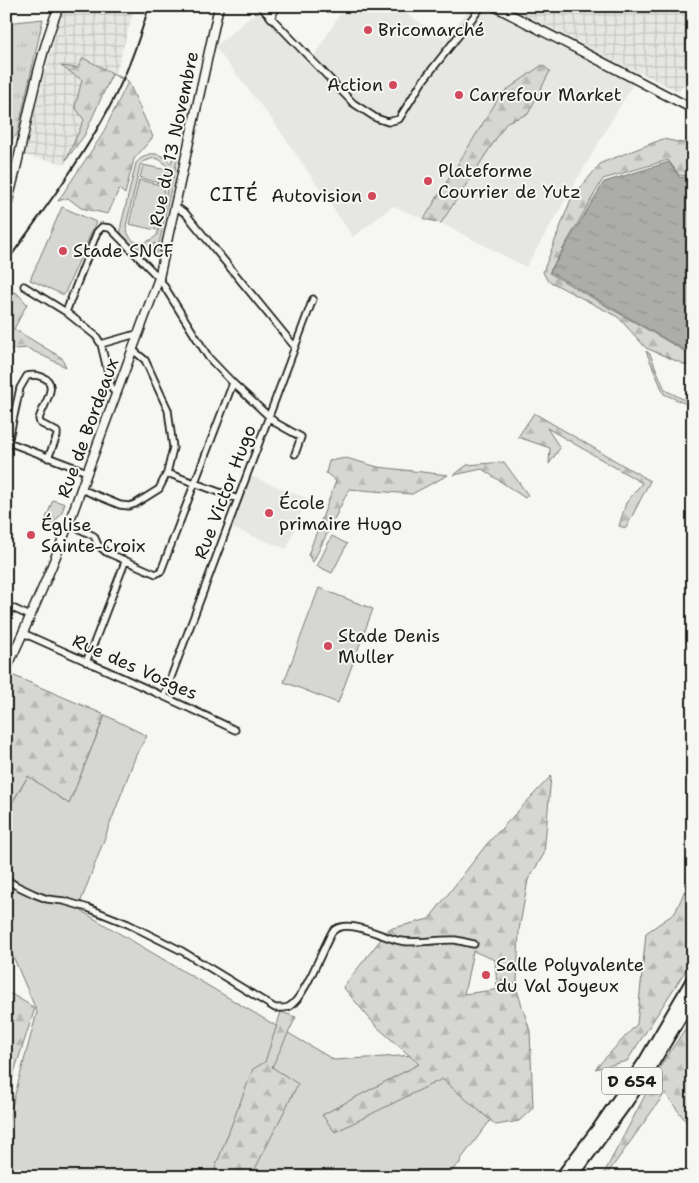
<svg xmlns="http://www.w3.org/2000/svg" width="699" height="1183" font-family="'Shantell Sans',sans-serif">
<style>
.built{fill:#e6e6e2}
.industrial{fill:url(#industrial-grid)}
.grass{fill:#d6d6d2;stroke:#797977;fill-rule:evenodd}
.forest{fill:url(#forest-firs);stroke:#797977}
.park{fill:url(#park-tufts);stroke:#797977}
.water{fill:url(#water-ripples);stroke:#727271}
.lines{fill:none;stroke-linecap:round;stroke-linejoin:round}
.street-casing{stroke:#1c1c1c;stroke-width:9}
.secondary-casing{stroke:#1c1c1c;stroke-width:11}
.highway-casing{stroke:#1c1c1c;stroke-width:14}
.street{stroke:#f6f6f2;stroke-width:5.5}
.secondary{stroke:#f6f6f2;stroke-width:8}
.highway{stroke:#f6f6f2;stroke-width:10}
.rail{stroke:#1c1c1c;stroke-width:2}
.poi-dot{fill:#d1495b;stroke:#f6f6f2;stroke-width:2}
.labels{text-anchor:middle;stroke-width:4;stroke-linejoin:round;paint-order:stroke}
.shield{fill:#f6f6f2;stroke:#5d5d5c;stroke-width:1}
.shield-label{font-size:16px;font-weight:bold;fill:#1c1c1c}
.poi-label{font-size:18px;fill:#1c1c1c;stroke:#f6f6f2;text-anchor:start}
.street-label{font-size:18px;fill:#1c1c1c;stroke:#f6f6f2}
.neighbourhood-label{font-size:19px;letter-spacing:1px;fill:#1c1c1c;stroke:#f6f6f2}
</style>
<defs>
<pattern id="industrial-grid" width="8" height="8" patternUnits="userSpaceOnUse" patternTransform="scale(1.25)"><rect width="8" height="8" fill="#e6e6e2"/><path d="M0 4h8M4 0v8" fill="none" stroke="#c5c5c1"/></pattern>
<pattern id="forest-firs" width="22" height="20" patternUnits="userSpaceOnUse" patternTransform="scale(1.25)"><rect width="22" height="20" fill="#d6d6d2"/><path d="M5 1l3.5 6h-7zM16 11l3.5 6h-7z" fill="#b7b7b4"/></pattern>
<pattern id="park-tufts" width="24" height="20" patternUnits="userSpaceOnUse" patternTransform="scale(1.25)"><rect width="24" height="20" fill="#d6d6d2"/><path d="M3 7l-1-3M5 7V3M7 7l1-3M15 17l-1-3M17 17v-4M19 17l1-3" fill="none" stroke="#b7b7b4"/></pattern>
<pattern id="water-ripples" width="26" height="14" patternUnits="userSpaceOnUse" patternTransform="scale(1.25)"><rect width="26" height="14" fill="#acaca9"/><path d="M2 4q2-2 4 0t4 0M15 11q2-2 4 0t4 0" fill="none" stroke="#939391"/></pattern>
</defs>
<rect width="100%" height="100%" fill="#f6f6f2"/>
<filter id="ink" filterUnits="userSpaceOnUse"><feTurbulence type="fractalNoise" baseFrequency=".02" numOctaves="2"/><feDisplacementMap in="SourceGraphic" scale="10" xChannelSelector="R" yChannelSelector="G"/><feConvolveMatrix kernelMatrix="1 2 1 2 8 2 1 2 1" color-interpolation-filters="sRGB"/></filter>
<g filter="url(#ink)">
<path class="built" d="M345,6H395L445,39L472,6H509L640,72L526,267L441,223L507,122L528,114L550,71L543,66L501,94L424,219L393,206L353,237L274,122L215,47L261,8L311,61Z
M250,476L306,498L287,549L231,528Z"/>
<path class="industrial" d="M63,6H135L118,66L65,164L23,155Z
M509,6H693V24L684,37L693,45V70L679,92Z"/>
<path class="grass" d="M149,154C158,153 166,156 171,164L173,155L178,156L157,253L153,252L155,243L151,246L141,248L136,247L129,244L121,233V225L136,163L140,159ZM154,158C160,159 166,163 168,169C171,178 160,225 157,235C143,248 129,245 126,226L140,166L143,162Z
M143,165L167,170L164,184L140,178Z
M139,180L165,186L156,230L129,224Z
M62,207L96,222L64,295L30,280Z
M332,536L347,544L332,573L317,566Z
M319,588L373,609L338,703L284,682Z
M105,715L147,736L136,755L78,909L334,1060L417,1055L499,1109L461,1159L460,1163L455,1167L448,1177H6V1128L37,1012L6,940V813L28,776L69,803Z"/>
<path class="forest" d="M83,58L128,81L153,137L134,159L125,194L119,189L108,214L81,208L68,198L58,201L102,135L128,82L112,74L84,136L66,160L84,120L75,107L82,80L61,66L78,68Z
M542,65L550,71L528,114L507,122L441,223L424,219L501,94Z
M663,139L693,145V174L680,176L668,160L603,179L549,273L693,356V368L646,348L618,317L547,280L543,272L571,199L601,163Z
M16,292L27,304L14,329L62,358L66,367L27,348L6,350V294Z
M646,351L650,354L665,390L693,404V407L664,394Z
M534,413L650,481L626,528L619,526L626,503L642,483L547,428L560,448L549,464L550,448L518,437Z
M346,458L378,467L448,475L412,494L349,489L313,562L308,555L336,481L326,473L329,461Z
M504,462L528,495L525,498L482,469L454,475L467,465Z
M12,675L105,715L69,804L28,776L6,813V687Z
M551,776L544,854L528,880L519,930L517,983L497,987L495,960L473,951L464,994L516,987L530,1031L533,1108L519,1121L496,1125L442,1079L335,1132L322,1115L419,1064L376,1026L343,987L389,929L429,919L486,845Z
M693,872V959L627,1061L595,1069L637,1024L646,933L675,913Z
M6,991L35,1008L6,1097Z
M281,1012L296,1017L272,1067L298,1084L254,1171L249,1177H222L215,1168L253,1069L265,1062Z
M693,1017V1131L665,1093L605,1177H602L660,1067Z"/>
<path class="park" d="M43,19L17,135L6,143V23Z
M53,500L65,504L61,514L53,524L45,521Z"/>
<path class="water" d="M669,162L680,178L693,175V355L550,272L604,182Z"/>
<g class="lines">
<defs>
<path id="street" d="M260,6L353,103L376,118L388,122L399,119L422,82L482,6
M271,18L277,6
M175,206L186,214L295,347
M24,286L66,312L96,336L101,344L111,386L116,395
M66,312L97,232L102,227L110,228L159,278L209,358L233,383L276,423L301,437L295,454
M101,344L129,336L138,334
M8,442L87,472
M6,452L20,388L27,376C32,375 37,375 42,377C61,383 42,407 39,419L40,423L57,432V436L48,458
M167,473L238,499
M81,489L120,505L129,506L135,504L159,489L167,473L173,448L168,410L145,360L133,350
M69,524L94,536L98,545L106,552L156,574L161,571L233,383
M6,605L30,616
M23,633C94,665 165,696 235,730
M86,662L94,643L125,562
M164,696L313,299
M6,879L15,885L34,894L47,899L64,901L88,908L128,924L182,951L275,1008C280,1008 286,1009 290,1006C304,998 323,948 332,932C346,916 383,938 401,941C419,944 437,939 455,940C461,941 468,943 474,944"/>
<path id="secondary" d="M494,6L693,109
M6,208C25,141 33,71 59,6
M6,670C33,611 60,551 81,489L159,278L219,6"/>
<path id="highway" d="M561,1177L599,1127L644,1062L693,978
M572,1177L627,1102L651,1067L693,996"/>
</defs>
<use href="#street" class="street-casing"/>
<use href="#secondary" class="secondary-casing"/>
<use href="#highway" class="highway-casing"/>
<use href="#street" class="street"/>
<use href="#secondary" class="secondary"/>
<use href="#highway" class="highway"/>
<path class="rail" d="M6,263C42,212 81,161 110,106C127,74 139,41 149,6"/>
</g>
</g>
<g class="poi-dot">
<circle cx="368" cy="30" r="5"/>
<circle cx="393" cy="85" r="5"/>
<circle cx="459" cy="95" r="5"/>
<circle cx="428" cy="181" r="5"/>
<circle cx="372" cy="196" r="5"/>
<circle cx="63" cy="251" r="5"/>
<circle cx="269" cy="513" r="5"/>
<circle cx="31" cy="535" r="5"/>
<circle cx="328" cy="646" r="5"/>
<circle cx="486" cy="975" r="5"/>
</g>
<g class="labels">
<rect class="shield" x="602" y="1067.5" width="60" height="27" rx="4"/>
<g class="shield-label">
<text x="632" y="1087">D 654</text>
</g>
<g class="poi-label">
<text x="378" y="36">Bricomarché</text>
<text x="383" y="91" text-anchor="end">Action</text>
<text x="469" y="101">Carrefour Market</text>
<text x="438" y="177">Plateforme<tspan x="438" dy="21">Courrier de Yutz</tspan></text>
<text x="362" y="202" text-anchor="end">Autovision</text>
<text x="73" y="257">Stade SNCF</text>
<text x="279" y="509">École<tspan x="279" dy="21">primaire Hugo</tspan></text>
<text x="41" y="531">Église<tspan x="41" dy="21">Sainte-Croix</tspan></text>
<text x="338" y="642">Stade Denis<tspan x="338" dy="21">Muller</tspan></text>
<text x="496" y="971">Salle Polyvalente<tspan x="496" dy="21">du Val Joyeux</tspan></text>
</g>
<g class="street-label">
<text transform="translate(174 139) rotate(-78)" y="6">Rue du 13 Novembre</text>
<text transform="translate(88 428) rotate(-70)" y="6">Rue de Bordeaux</text>
<text transform="translate(225 492) rotate(-69)" y="6">Rue Victor Hugo</text>
<text transform="translate(135 667) rotate(24)" y="6">Rue des Vosges</text>
</g>
<g class="neighbourhood-label">
<text x="234" y="201">CITÉ</text>
</g>
</g>
<rect width="699" height="1183" fill="none" stroke="#f6f6f2" stroke-width="25"/>
<rect x="12" y="12" width="674" height="1158" fill="none" stroke="#1c1c1c" stroke-width="2" filter="url(#ink)"/>
</svg>
